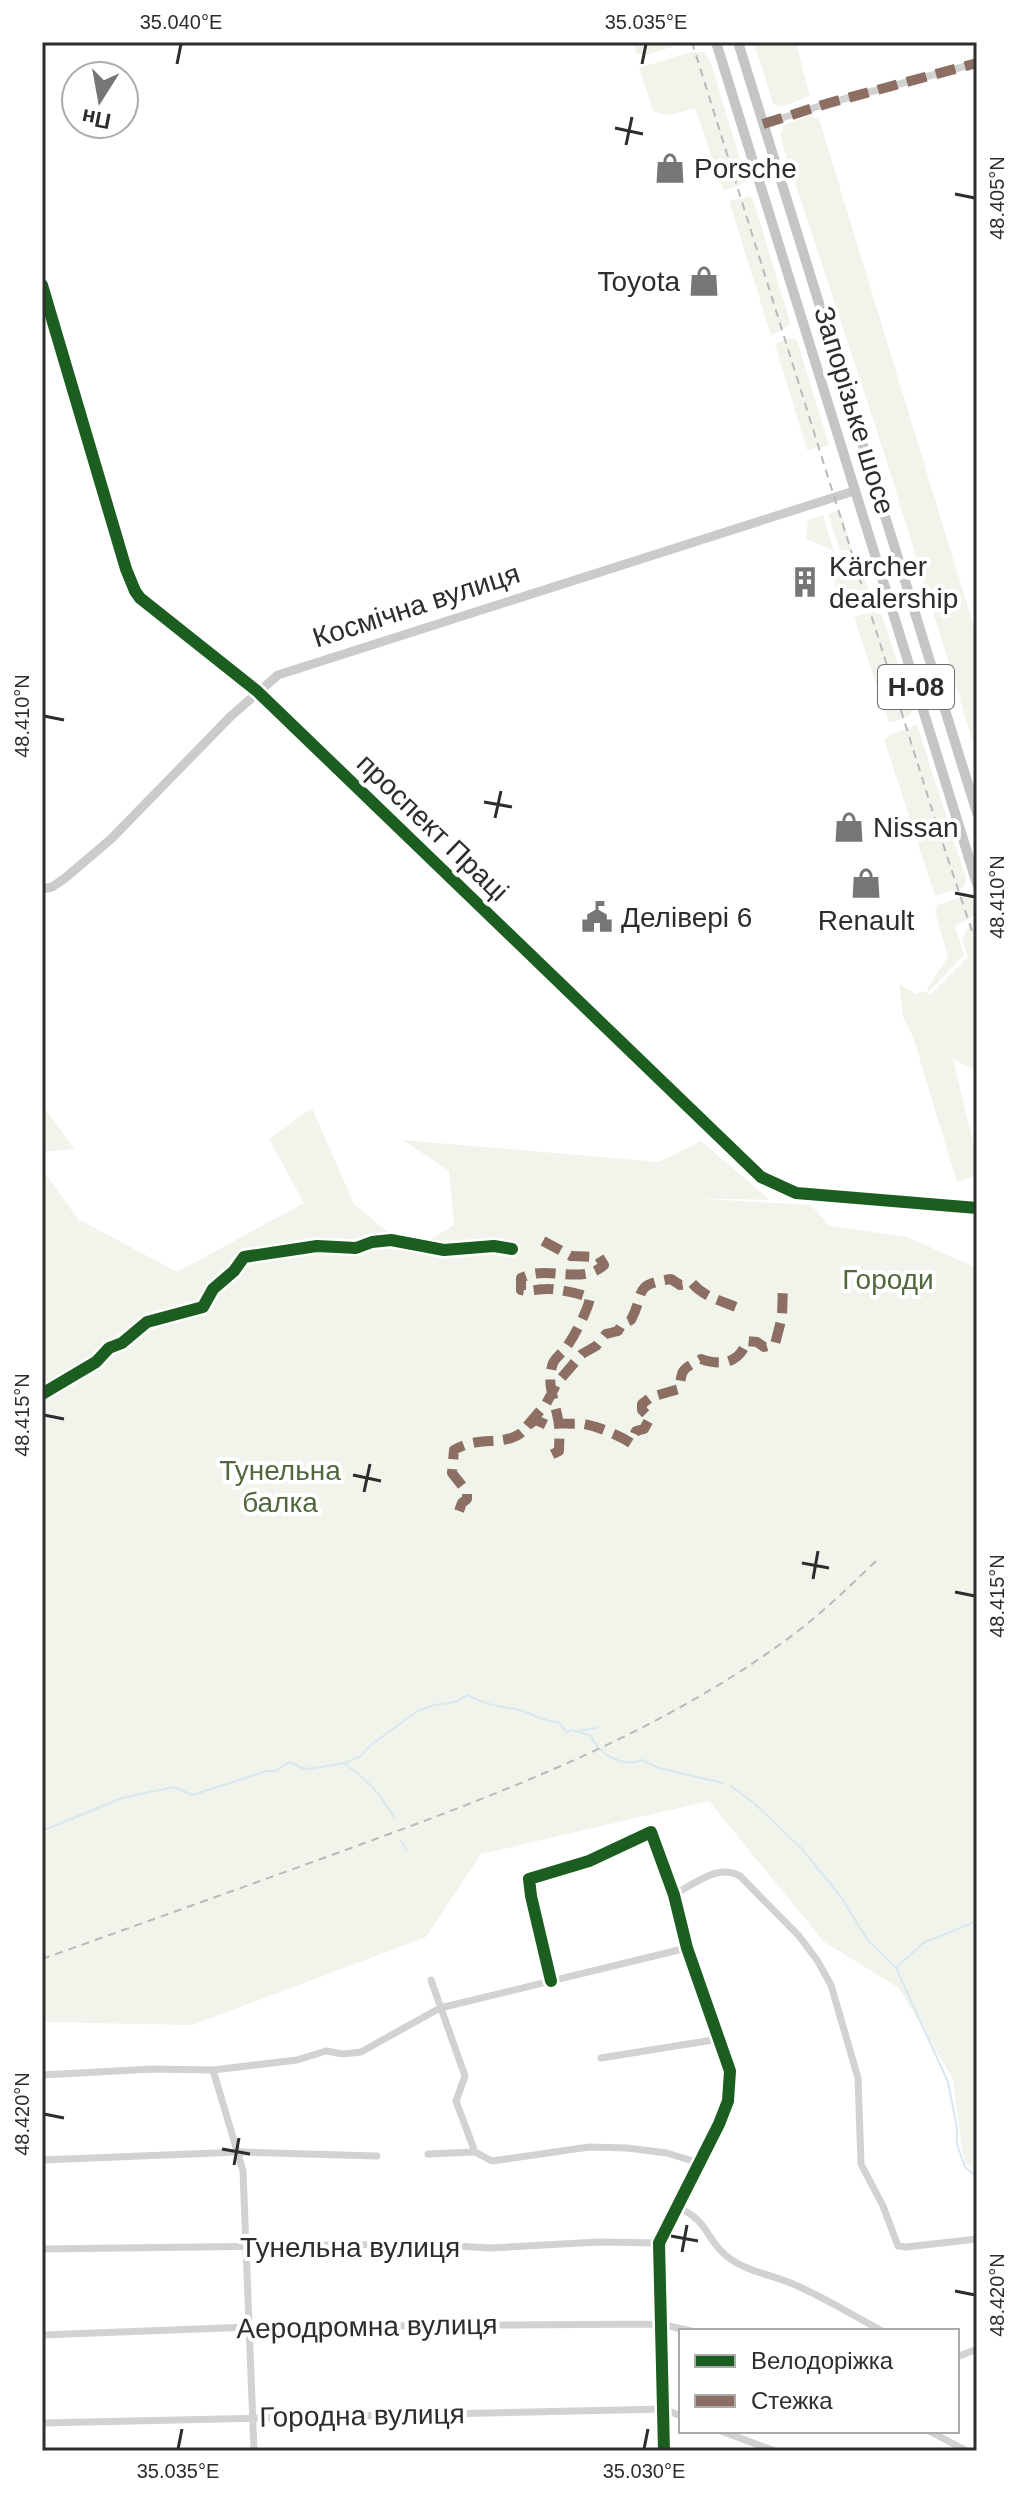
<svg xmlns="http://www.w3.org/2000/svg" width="1019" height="2493" font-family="Helvetica,sans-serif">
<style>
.green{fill:#f0f4eb}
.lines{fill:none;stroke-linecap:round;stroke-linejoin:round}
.stream{stroke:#d8e7f0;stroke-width:2}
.minor{stroke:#d2d2d2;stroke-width:7}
.tertiary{stroke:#d2d2d2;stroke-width:8}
.secondary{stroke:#cbcbcb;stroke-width:9}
.primary{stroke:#c5c5c5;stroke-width:10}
.rail{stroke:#b9b9b9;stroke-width:2;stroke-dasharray:8 6;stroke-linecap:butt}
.quiet{stroke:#8d6e63;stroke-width:10;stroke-dasharray:20 10;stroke-linecap:butt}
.cycleway-casing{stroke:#fff;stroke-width:17}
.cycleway{stroke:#1b5e20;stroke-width:12}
.ticks{fill:none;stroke:#2d2d2d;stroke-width:3}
.labels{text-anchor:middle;stroke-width:8;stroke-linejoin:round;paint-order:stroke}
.shield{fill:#fff;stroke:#6c6c6c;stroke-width:2}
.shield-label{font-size:26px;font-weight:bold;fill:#2d2d2d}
.poi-label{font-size:28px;fill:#2d2d2d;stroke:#fff;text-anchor:start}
.street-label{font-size:28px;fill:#2d2d2d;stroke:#fff}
.park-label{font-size:28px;fill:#50683c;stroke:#fff}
.neatline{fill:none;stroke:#2d2d2d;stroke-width:3}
.ticks-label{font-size:20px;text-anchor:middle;fill:#2d2d2d}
</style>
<rect width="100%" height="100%" fill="#fff"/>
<path class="green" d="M634,42H686L644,56L636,53Z
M754,42H796L810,96L781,107L773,104Z
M691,52H703L710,60L746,179L741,185L723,190L695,108C682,111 666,120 653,110L639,68Z
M809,116L819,119L977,637V755L886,459L782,143L780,135L784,125Z
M750,196L754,202L791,325L771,335L729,201Z
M788,338L797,340L829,445L807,450L775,344Z
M836,511L842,515L852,550L840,551L828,514Z
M823,515L834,551L806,539L808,520Z
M837,568H860L872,597L841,606L834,580Z
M873,612L882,615L913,711L908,717L889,723L854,617Z
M917,725L947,818C937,825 926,833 914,831L884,740L890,735Z
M935,836L953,839L966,878L964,887L935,896L918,844L921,840Z
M965,896L971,898L976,915L955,926L964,955L929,992L927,989L948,957L935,911L938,905Z
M976,919L977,1071L953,1059L977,1158V1175L957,1182L913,1037L903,1016L899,984L916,994L925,991L930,995L968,957L962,940L970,923Z
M42,1104L74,1149L42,1152Z
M312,1108L354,1204L394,1237L425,1243L454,1225L449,1171L403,1140L659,1162L701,1141L770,1200L686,1198L811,1205L830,1226L907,1237L977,1268V2174L966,2163L962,2149L953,2079L899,1988L824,1942L709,1801L481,1854L426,1937L192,2025L42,2022V1169L78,1219L177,1272L304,1203L269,1139Z"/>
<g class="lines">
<path class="stream" d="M578,1731L596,1728
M344,1763C365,1778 383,1795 394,1818
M731,1786L754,1803L802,1849L841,1897L867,1939L896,1968L948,2082L957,2128V2144L965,2167L977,2177
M42,1831L122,1798L174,1787L192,1795L267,1771H276L289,1762L302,1768L310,1769L344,1763L359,1757L372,1744L416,1712L434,1705L455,1702L468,1695C491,1708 500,1705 523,1711C538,1716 541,1721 558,1722L567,1732L572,1730L591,1736C598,1754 623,1768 642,1760L659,1768L723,1783
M401,1841L407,1850
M896,1968L923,1943L977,1921"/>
<path class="minor" d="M763,124L829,103L977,63
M42,285L135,591L257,691
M674,1895C694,1884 718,1863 740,1876L799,1936L817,1960L831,1985L858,2078L861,2164L883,2206L898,2246L906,2247L977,2239
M431,1980L465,2076L456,2101L475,2152
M551,1981L531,1896L529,1879L589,1861L651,1832L674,1895L687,1948L730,2071L728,2101L719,2124L659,2243L664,2451
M601,2058L719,2039
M213,2070L243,2171L254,2451
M42,2075L153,2069L213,2070L297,2060L326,2051L343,2054L361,2052L440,2008L687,1948
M428,2154L475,2152L492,2161L589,2147L627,2148L667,2153L699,2163
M42,2160L240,2152L377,2156
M677,2207C710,2221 705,2240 729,2258C748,2272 773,2275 793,2284C824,2297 852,2315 882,2331
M42,2249L422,2244L490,2248L599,2242L659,2243
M42,2335L250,2327L660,2324L691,2331
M957,2357L977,2349
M42,2423L664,2409L681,2416
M721,2431L775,2451
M929,2431L967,2451"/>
<path class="tertiary" d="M257,691L761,1177L796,1193L977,1208"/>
<path class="secondary" d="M42,889L52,887L64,879L111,839L231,716L278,675L854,491"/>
<path class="primary" d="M716,42L977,884
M738,42L977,813"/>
<path class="rail" d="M692,42L939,832L977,946
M42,1959C149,1921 255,1883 362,1844C507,1791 656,1734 782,1643C817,1618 847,1589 878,1559"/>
<path class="quiet" d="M763,124L829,103L977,63
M543,1241L571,1256L599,1257L604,1265C581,1286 547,1264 521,1278V1290C533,1292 535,1289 546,1289C554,1288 583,1294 590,1298C588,1310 573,1339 565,1349C561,1354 556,1357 553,1363C545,1386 557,1404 559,1426C560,1434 559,1443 559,1451L551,1455
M527,1426L546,1404L557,1383L582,1354L596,1346L606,1334L618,1331L622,1324L631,1320C646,1291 632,1285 671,1279L680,1285L692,1283C706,1299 724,1301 743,1310
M459,1511L462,1503L467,1499V1492L452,1473L454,1450C478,1436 498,1445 516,1436C525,1432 527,1424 536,1420L547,1425L552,1422C564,1425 572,1423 584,1424C600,1427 618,1435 631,1443L636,1431L644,1429L650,1418L642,1410V1404L651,1397L679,1389C683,1368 680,1371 701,1359C721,1366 739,1364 747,1341L757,1342L764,1347L775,1344L782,1317L783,1285"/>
<defs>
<path id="cycleway" d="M42,285L126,569L135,591L140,598L257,691L761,1177L796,1193L977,1208
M42,1394L96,1362L109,1348L122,1343L147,1322L203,1307L213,1289L234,1271L244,1257L317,1246L356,1248L372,1242L391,1240L444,1250L494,1246L512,1249
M551,1981L531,1896L529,1879L589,1861L651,1832L674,1895L687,1948L730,2071L728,2101L719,2124L659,2243L664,2451"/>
</defs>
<use href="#cycleway" class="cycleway-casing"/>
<use href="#cycleway" class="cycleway"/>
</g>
<path class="ticks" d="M177,64L181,44M642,64L646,44M615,128L643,134M626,145L632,117M955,194L975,198M44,716L64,720M484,802L512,807M495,818L501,791M955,893L975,897M44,1415L64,1419M353,1475L381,1481M364,1492L370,1464M802,1563L829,1568M813,1579L818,1551M955,1592L975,1596M44,2114L64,2118M222,2149L250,2154M234,2165L239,2138M671,2236L698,2241M682,2252L687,2225M955,2291L975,2295M178,2449L182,2429M644,2449L648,2429"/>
<defs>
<symbol id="shop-bare" viewBox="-9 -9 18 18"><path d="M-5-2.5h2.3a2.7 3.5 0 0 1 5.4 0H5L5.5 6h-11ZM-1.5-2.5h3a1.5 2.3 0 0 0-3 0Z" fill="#767676" stroke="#fff" stroke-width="2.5" paint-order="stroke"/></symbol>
<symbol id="building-bare" viewBox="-9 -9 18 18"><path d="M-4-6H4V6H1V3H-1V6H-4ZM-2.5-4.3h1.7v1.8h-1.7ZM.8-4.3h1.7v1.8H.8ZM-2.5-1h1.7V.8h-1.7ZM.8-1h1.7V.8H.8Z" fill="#767676" stroke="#fff" stroke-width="2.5" paint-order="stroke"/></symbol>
<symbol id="civic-bare" viewBox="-9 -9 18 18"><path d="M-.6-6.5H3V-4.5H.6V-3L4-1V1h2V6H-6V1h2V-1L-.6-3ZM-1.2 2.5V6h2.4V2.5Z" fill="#767676" stroke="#fff" stroke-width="2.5" paint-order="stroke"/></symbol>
</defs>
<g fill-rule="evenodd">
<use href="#shop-bare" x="648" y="146" width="44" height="44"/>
<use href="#shop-bare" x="682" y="259" width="44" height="44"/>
<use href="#building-bare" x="783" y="560" width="44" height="44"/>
<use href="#shop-bare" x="827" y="805" width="44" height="44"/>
<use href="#shop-bare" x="844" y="861" width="44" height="44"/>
<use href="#civic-bare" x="575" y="895" width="44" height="44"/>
</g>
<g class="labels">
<rect class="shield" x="878" y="665" width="76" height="44" rx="6"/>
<g class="shield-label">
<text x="916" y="696">Н-08</text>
</g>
<g class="poi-label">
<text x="694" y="178">Porsche</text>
<text x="680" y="291" text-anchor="end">Toyota</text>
<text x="829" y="576">Kärcher<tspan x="829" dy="32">dealership</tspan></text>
<text x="873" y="837">Nissan</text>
<text x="621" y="927">Делівері 6</text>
<text x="866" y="930" text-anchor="middle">Renault</text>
</g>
<g class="street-label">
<text transform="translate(855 410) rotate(73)" y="10">Запорізьке шосе</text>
<text transform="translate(416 605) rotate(-18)" y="10">Космічна вулиця</text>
<text transform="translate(433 827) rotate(44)" y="10">проспект Праці</text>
<text x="350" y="2257">Тунельна вулиця</text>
<text transform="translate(367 2326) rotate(-1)" y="10">Аеродромна вулиця</text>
<text transform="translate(362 2415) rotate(-1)" y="10">Городна вулиця</text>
</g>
<g class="park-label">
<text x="888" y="1289">Городи</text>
<text x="280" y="1480">Тунельна<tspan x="280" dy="32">балка</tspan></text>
</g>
</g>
<rect width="1019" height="2493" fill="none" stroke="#ffffff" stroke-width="88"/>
<rect x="679" y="2329" width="280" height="104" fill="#ffffff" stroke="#ababab" stroke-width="2"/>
<rect x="695" y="2355" width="40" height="12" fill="#1b5e20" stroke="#ababab" stroke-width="2"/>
<text x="751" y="2369" font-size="24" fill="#2d2d2d">Велодоріжка</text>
<rect x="695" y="2395" width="40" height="12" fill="#8d6e63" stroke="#ababab" stroke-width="2"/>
<text x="751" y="2409" font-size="24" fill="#2d2d2d">Стежка</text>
<g transform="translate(100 100) rotate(191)"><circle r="38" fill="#ffffff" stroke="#ababab" stroke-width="2"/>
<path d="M0-6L14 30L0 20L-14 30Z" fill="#767676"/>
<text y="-12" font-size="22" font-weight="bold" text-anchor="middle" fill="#2d2d2d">Пн</text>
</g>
<rect x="44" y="44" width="931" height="2405" class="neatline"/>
<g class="ticks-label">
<text x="181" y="29">35.040°E</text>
<text x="646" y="29">35.035°E</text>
<text transform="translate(997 198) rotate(-90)" y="7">48.405°N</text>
<text transform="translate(22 716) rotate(-90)" y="7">48.410°N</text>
<text transform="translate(997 897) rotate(-90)" y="7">48.410°N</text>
<text transform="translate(22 1415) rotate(-90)" y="7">48.415°N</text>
<text transform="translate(997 1596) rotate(-90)" y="7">48.415°N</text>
<text transform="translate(22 2114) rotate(-90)" y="7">48.420°N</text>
<text transform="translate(997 2295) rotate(-90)" y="7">48.420°N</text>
<text x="178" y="2478">35.035°E</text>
<text x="644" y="2478">35.030°E</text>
</g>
</svg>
